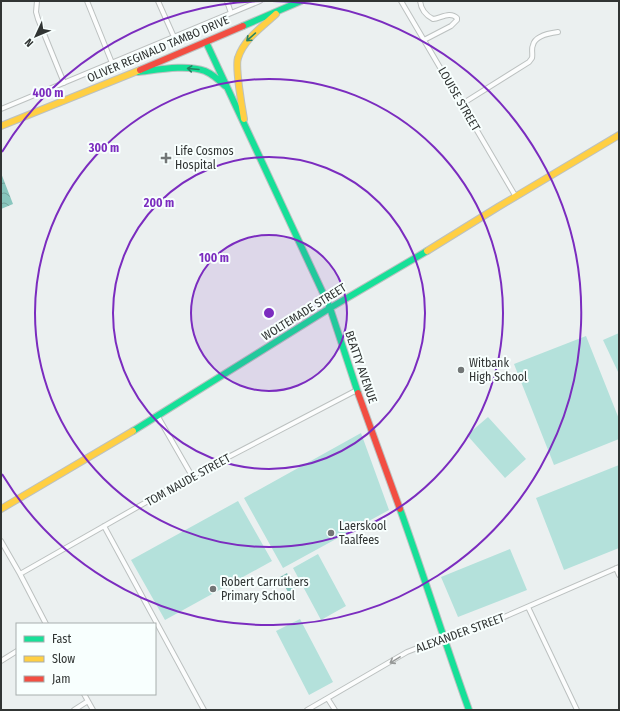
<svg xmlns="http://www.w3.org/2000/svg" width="620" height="711" font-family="'Fira Sans Condensed',sans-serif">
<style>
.garden{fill:#b4e1db}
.water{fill:url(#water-waves)}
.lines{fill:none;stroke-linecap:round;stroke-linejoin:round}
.street-casing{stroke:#bcc1c0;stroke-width:6}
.fast-casing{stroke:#bcc1c0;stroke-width:8}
.slow-casing{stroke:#bcc1c0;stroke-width:8}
.jam-casing{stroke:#bcc1c0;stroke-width:8}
.street{stroke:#fcfdfd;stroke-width:4}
.fast{stroke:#16e098;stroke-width:6}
.slow{stroke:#ffcf43;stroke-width:6}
.jam{stroke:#f24e42;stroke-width:6}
.oneway{stroke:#258261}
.oneway2{stroke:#969998}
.ring{fill:none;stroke:#7b2cbf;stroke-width:2}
.poi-dot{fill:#727676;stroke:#f8fffe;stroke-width:1.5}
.labels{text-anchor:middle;stroke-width:4;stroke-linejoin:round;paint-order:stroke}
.street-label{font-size:12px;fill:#313534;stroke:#f8fffe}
.poi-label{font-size:12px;fill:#313534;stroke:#f8fffe;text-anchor:start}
.centre{fill:#7b2cbf;stroke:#f8fffe;stroke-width:2}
.ring-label{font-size:12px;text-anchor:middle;font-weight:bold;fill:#7b2cbf;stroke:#f8fffe;stroke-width:4;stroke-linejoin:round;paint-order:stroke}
</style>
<defs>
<pattern id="water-waves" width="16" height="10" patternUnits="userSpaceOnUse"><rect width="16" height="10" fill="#88c6be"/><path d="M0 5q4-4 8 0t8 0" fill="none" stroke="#70a29b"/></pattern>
</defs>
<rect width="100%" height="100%" fill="#ebf0f0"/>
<path class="garden" d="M619,333V374L603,340Z
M586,336L619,419V439L554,465L514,364Z
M488,417L526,459L505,478L467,435Z
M361,433L389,510L283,568L244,498Z
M619,465V548L564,570L536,498Z
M238,501L272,561L165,620L131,560Z
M510,549L527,590L458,617L441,577Z
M318,554L346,606L321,620L293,568Z
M300,619L333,682L309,695L276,631Z"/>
<path class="water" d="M1,173L13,204L1,209Z
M287,573L295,589L288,592L280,577Z"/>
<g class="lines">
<defs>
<path id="street" d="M37,1L36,12L38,19L64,83
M87,1L112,63
M158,1L174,37
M227,1L231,13
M401,1L516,197
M420,1C421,9 425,15 433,19C441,18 450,11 457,18V20L451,26L424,40
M462,104L529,62L532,58C533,54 531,49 533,45C535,36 550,33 558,32
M1,109L260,1
M157,415L192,476
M104,526L204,710
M1,541L20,574L46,624
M616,568L619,575
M20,574L192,476L357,390
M528,607L577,710
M1,661L17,651
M84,694L93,710
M328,699L335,710
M74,710L88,701
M307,710L407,652L443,638L488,624L619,567"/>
<path id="fast" d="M243,26L301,1
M206,42L330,308L358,393
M138,72C156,70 187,64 205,71C212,74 219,80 225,86
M133,431L330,308L427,251
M400,509C424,576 445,643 469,710"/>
<path id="slow" d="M244,119C242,108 235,66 238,58C244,39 262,27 276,14
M1,126L140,70
M427,251L498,207L619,135
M1,509L133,431"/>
<path id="jam" d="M140,70L243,26
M358,393L400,509"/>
</defs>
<use href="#street" class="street-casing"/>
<use href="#fast" class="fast-casing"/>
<use href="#slow" class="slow-casing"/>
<use href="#jam" class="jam-casing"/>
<use href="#street" class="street"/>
<use href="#fast" class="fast"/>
<use href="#slow" class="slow"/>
<use href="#jam" class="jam"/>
</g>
<defs><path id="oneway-shaft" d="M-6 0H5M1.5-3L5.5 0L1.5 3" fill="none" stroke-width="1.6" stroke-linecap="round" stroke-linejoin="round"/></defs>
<g class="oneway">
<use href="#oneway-shaft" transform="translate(251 37) rotate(138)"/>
<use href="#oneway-shaft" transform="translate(193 69) rotate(-175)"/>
</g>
<use class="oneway2" href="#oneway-shaft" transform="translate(395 660) rotate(149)"/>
<circle cx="269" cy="313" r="78" fill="#7b2cbf" fill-opacity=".12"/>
<g class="ring">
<circle cx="269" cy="313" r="78"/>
<circle cx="269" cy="313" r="156"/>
<circle cx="269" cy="313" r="234"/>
<path d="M2 152A312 312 0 0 1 266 1M272 1A312 312 0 1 1 2 474"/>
</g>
<g class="poi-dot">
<path d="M164 152h4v4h4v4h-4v4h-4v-4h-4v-4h4z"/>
<circle cx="461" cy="370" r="4"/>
<circle cx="331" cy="533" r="4"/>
<circle cx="213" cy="589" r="4"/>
</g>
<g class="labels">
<g class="street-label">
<text transform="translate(158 49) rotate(-23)" y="4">OLIVER REGINALD TAMBO DRIVE</text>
<text transform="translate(459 99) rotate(60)" y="4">LOUISE STREET</text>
<text transform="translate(304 312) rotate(-32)" y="4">WOLTEMADE STREET</text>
<text transform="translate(361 367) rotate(71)" y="4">BEATTY AVENUE</text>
<text transform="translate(188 480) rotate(-29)" y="4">TOM NAUDE STREET</text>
<text transform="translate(460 633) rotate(-20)" y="4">ALEXANDER STREET</text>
</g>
<g class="poi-label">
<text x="175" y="155">Life Cosmos<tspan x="175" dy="14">Hospital</tspan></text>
<text x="469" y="367">Witbank<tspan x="469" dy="14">High School</tspan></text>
<text x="339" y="530">Laerskool<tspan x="339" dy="14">Taalfees</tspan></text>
<text x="221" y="586">Robert Carruthers<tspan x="221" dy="14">Primary School</tspan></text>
</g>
</g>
<circle cx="269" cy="313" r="6" class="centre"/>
<g class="ring-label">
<text x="48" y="97">400 m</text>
<text x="104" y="152">300 m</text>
<text x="159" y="207">200 m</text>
<text x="214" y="262">100 m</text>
</g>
<rect width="620" height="711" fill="none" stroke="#313534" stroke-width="4"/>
<rect x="16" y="623" width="140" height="72" fill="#f8fffe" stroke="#a8aead"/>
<rect x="24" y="636" width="20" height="6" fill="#16e098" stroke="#a8aead"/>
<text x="52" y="643" font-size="12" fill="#313534">Fast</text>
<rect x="24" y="656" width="20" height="6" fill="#ffcf43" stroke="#a8aead"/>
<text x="52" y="663" font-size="12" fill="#313534">Slow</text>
<rect x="24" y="676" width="20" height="6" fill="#f24e42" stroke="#a8aead"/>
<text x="52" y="683" font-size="12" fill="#313534">Jam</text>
<g transform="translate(36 36) rotate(226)" stroke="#f8fffe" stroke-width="3" paint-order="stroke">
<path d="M0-3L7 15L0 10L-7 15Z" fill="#313534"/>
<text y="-6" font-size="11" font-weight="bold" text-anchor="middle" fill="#313534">N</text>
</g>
</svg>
